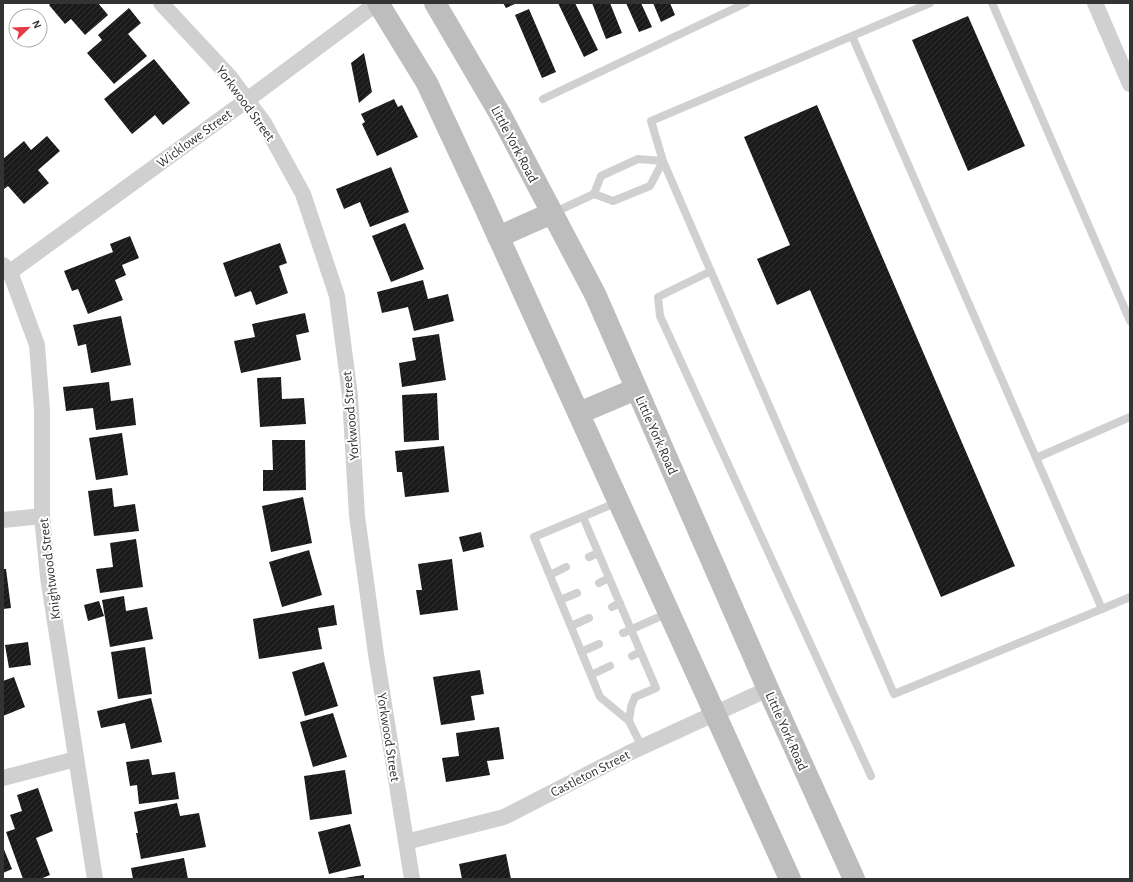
<svg xmlns="http://www.w3.org/2000/svg" width="1133" height="882" font-family="'Alegreya Sans',sans-serif">
<style>
.building{fill:url(#building-hatch)}
.lines{fill:none;stroke-linecap:round;stroke-linejoin:round}
.service{stroke:#d0d0d0;stroke-width:8}
.minor{stroke:#d0d0d0;stroke-width:16}
.secondary{stroke:#bdbdbd;stroke-width:22}
.labels{text-anchor:middle;stroke-width:4;stroke-linejoin:round;paint-order:stroke}
.street-label{font-size:14px;fill:#333;stroke:#fff}
</style>
<defs>
<pattern id="building-hatch" width="6" height="6" patternUnits="userSpaceOnUse"><rect width="6" height="6" fill="#1a1a1a"/><path d="M-1 1l2-2M0 6l6-6M5 7l2-2" fill="none" stroke="#333"/></pattern>
</defs>
<rect width="100%" height="100%" fill="#fff"/>
<path class="building" d="M51,3H98L108,15L85,35L71,19L65,24L49,5Z
M503,3H517L506,8Z
M558,3H575L598,50L584,57Z
M592,3H610L622,33L606,39Z
M626,3H641L652,27L639,32Z
M653,3H670L675,15L661,22Z
M129,8L141,23L128,34L147,56L114,84L87,53L102,40L98,35Z
M529,9L556,72L542,78L515,15Z
M968,16L1025,146L968,171L912,40Z
M364,53L372,92L359,103L351,63Z
M154,59L190,103L163,125L155,115L132,134L104,99Z
M394,99L398,107L402,105L418,137L377,156L362,124L365,122L361,114Z
M817,105L1015,566L941,597L810,290L777,305L757,259L790,245L744,137Z
M47,136L60,151L38,170L49,183L24,204L8,186L3,190V159L24,141L31,150Z
M391,167L409,212L370,227L360,202L344,209L336,189Z
M405,223L424,269L391,282L372,236Z
M130,236L139,258L122,265L126,275L115,280L123,300L88,314L78,289L72,291L64,271L113,252L110,244Z
M280,243L287,263L279,266L288,293L256,305L251,291L235,297L223,263Z
M423,280L428,299L448,294L454,321L414,331L408,307L382,313L377,292Z
M305,313L309,332L296,335L301,360L241,373L234,341L255,337L252,324Z
M121,316L131,365L91,373L86,344L78,346L73,325Z
M439,334L446,380L402,387L399,363L416,360L412,338Z
M281,377L282,399L304,398L306,424L260,427L257,378Z
M109,382L111,401L133,398L136,425L96,430L93,408L66,411L63,387Z
M437,393L439,440L404,442L402,395Z
M122,433L128,475L96,480L89,438Z
M272,440H305L306,490L263,491V470H273Z
M444,446L449,492L405,497L402,472H397L395,451Z
M112,488L114,507L135,504L139,531L94,536L88,491Z
M303,497L312,543L271,552L262,506Z
M481,532L484,547L463,552L459,537Z
M136,539L143,587L100,593L96,569L113,567L110,543Z
M309,550L322,595L282,607L269,562Z
M452,559L458,610L420,615L416,590H422L418,564Z
M3,569H6L11,608L3,609Z
M124,596L126,611L147,607L153,639L110,647L102,600Z
M99,601L104,616L88,621L84,605Z
M334,605L337,625L318,628L322,649L259,659L253,619Z
M28,642L31,665L9,668L5,645Z
M145,647L152,694L118,699L111,652Z
M324,662L338,706L305,716L292,672Z
M480,670L484,694L471,696L475,720L441,725L433,677Z
M14,677L25,707L3,716V681Z
M151,698L162,742L131,749L125,723L101,728L97,711Z
M333,713L347,757L313,767L300,722Z
M499,727L504,759L487,761L490,775L446,782L442,758L459,756L456,733Z
M149,759L152,775L175,772L179,799L139,804L137,785L130,786L126,762Z
M345,770L352,814L310,820L304,776Z
M38,788L53,831L36,838L50,875L40,879H23L6,832L15,829L10,815L22,811L17,795Z
M177,803L180,816L199,813L206,847L141,859L136,833H138L134,812Z
M350,824L361,866L329,874L318,832Z
M3,847L12,869L3,873Z
M506,854L511,879H462L459,864Z
M184,858L188,879H133L131,868Z
M364,875V879H344V878Z"/>
<g class="lines">
<path class="service" d="M992,3L1130,321
M852,36L930,3
M543,99L746,3
M594,194L613,201L650,186L663,161L651,121L852,36L1102,609L894,694L663,161
M553,213L594,194L601,176L638,159L663,161
M711,271L658,297L660,316L871,776
M1036,458L1130,417
M618,502L534,537L600,697L629,721L642,747
M583,517L656,688L635,697L631,707L629,721
M589,557L598,553
M550,575L566,567
M599,583L609,578
M560,600L577,593
M612,607L620,603
M1102,609L1130,597
M571,626L589,618
M623,633L668,613
M581,652L599,644
M632,656L640,652
M591,675L610,666"/>
<path class="minor" d="M161,3L230,77L264,123L303,194L337,296L350,396L357,516L376,654L412,879
M1095,3L1130,84
M3,265L10,272L37,345L42,410V516L48,577L95,879
M10,272L247,100L377,3
M3,520L42,516
M3,778L76,759
M406,842L504,817L629,753L768,689"/>
<path class="secondary" d="M378,3L427,83L483,203L790,879
M435,3L500,114L595,294L768,689L854,879
M498,237L552,213
M579,413L636,389"/>
</g>
<g class="labels">
<g class="street-label">
<text transform="translate(246 103) rotate(54)" y="5">Yorkwood Street</text>
<text transform="translate(194 138) rotate(-36)" y="5">Wicklowe Street</text>
<text transform="translate(515 144) rotate(62)" y="5">Little York Road</text>
<text transform="translate(350 416) rotate(-95)" y="5">Yorkwood Street</text>
<text transform="translate(657 435) rotate(66)" y="5">Little York Road</text>
<text transform="translate(49 569) rotate(-97)" y="5">Knightwood Street</text>
<text transform="translate(787 731) rotate(66)" y="5">Little York Road</text>
<text transform="translate(389 737) rotate(81)" y="5">Yorkwood Street</text>
<text transform="translate(590 773) rotate(-27)" y="5">Castleton Street</text>
</g>
</g>
<rect width="1133" height="882" fill="none" stroke="#333333" stroke-width="8"/>
<g transform="translate(28 28) rotate(67)"><circle r="19" fill="#ffffff" stroke="#adadad"/>
<path d="M0-3L7 15L0 10L-7 15Z" fill="#e63946"/>
<text y="-6" font-size="11" font-weight="bold" text-anchor="middle" fill="#333333">N</text>
</g>
</svg>
